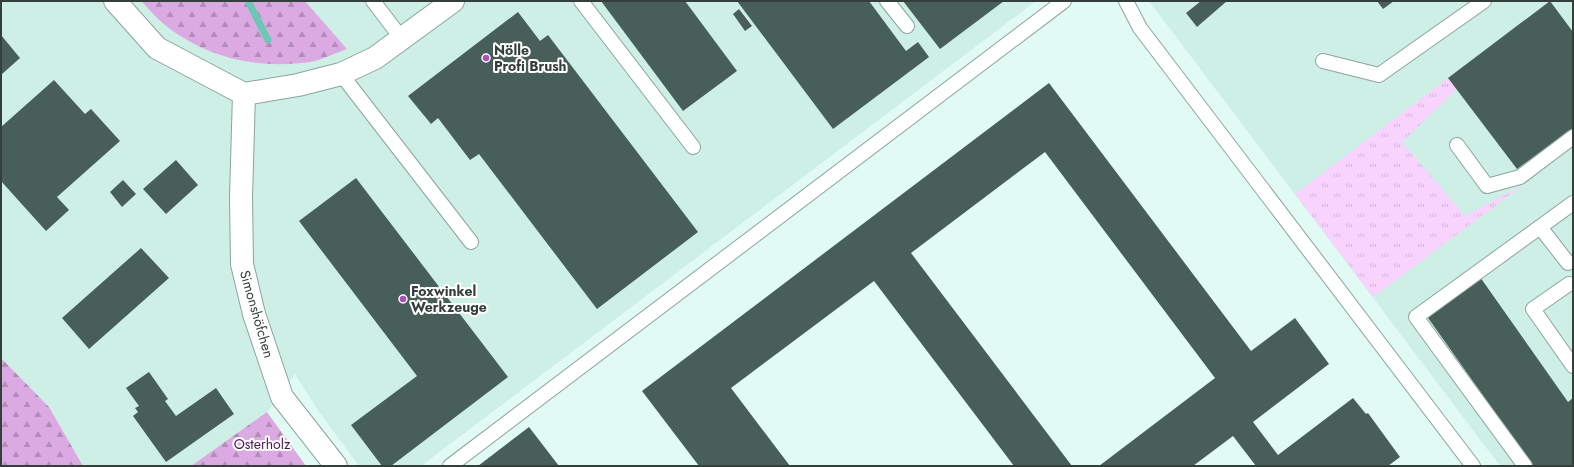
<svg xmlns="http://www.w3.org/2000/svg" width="1574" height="467" font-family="Jost,sans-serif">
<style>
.built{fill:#cdefe6}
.grass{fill:url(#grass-tufts)}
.forest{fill:url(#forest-firs)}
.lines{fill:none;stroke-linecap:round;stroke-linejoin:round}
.stream{stroke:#6bc8b5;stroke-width:7}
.building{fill:#485e59}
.service-casing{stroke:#8ca49e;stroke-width:16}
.minor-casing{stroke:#8ca49e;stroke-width:24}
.service{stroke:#fff;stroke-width:14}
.minor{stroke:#fff;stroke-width:22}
.poi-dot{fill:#aa4eb9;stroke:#fff;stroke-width:1.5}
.labels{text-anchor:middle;stroke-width:4;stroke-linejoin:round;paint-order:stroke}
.poi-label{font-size:14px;font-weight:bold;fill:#343e3b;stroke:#fff;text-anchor:start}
.street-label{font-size:14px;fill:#343e3b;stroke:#fff}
.park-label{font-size:14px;fill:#4f1458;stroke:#fff}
</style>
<defs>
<pattern id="grass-tufts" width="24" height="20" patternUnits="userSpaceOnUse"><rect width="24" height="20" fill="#f8d3fd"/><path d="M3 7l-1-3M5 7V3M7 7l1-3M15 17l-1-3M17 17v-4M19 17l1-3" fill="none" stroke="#d5b6da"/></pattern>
<pattern id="forest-firs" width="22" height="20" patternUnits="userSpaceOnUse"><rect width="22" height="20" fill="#dbaae2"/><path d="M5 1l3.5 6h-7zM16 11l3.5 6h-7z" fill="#b28cb8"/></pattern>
</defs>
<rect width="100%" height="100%" fill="#e1fbf4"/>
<path class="built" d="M1,1H141L169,28L347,49L305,1H1036L421,466H359L317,409L295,374L267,412L191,466H83L49,407L1,358Z
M1149,1H1573V466H1500Z"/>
<path class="grass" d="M1448,78L1457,89L1402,142L1465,216L1523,185L1373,297L1295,194Z"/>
<path class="forest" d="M141,1H305L347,49C335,53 322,60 310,62C259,69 211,59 170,29C159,21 150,10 141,1Z
M1,358L49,407L83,466H1Z
M267,412L306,466H191Z"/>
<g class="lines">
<path class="stream" d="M248,1L268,40"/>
</g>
<path class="building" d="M601,1H685L737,71L683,111Z
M737,1H869L906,51L918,42L929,57L833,129Z
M903,1H1004L940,49Z
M1201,1H1227L1197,27L1186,13Z
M1377,1H1394L1383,9Z
M1550,1L1573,32V128L1517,169L1448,78Z
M739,9L752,26L745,31L733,14Z
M518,12L540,41L548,35L698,232L597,309L479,154L470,160L438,118L431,124L408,96Z
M1,35L20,58L1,75Z
M54,80L85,114L91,109L120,141L57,197L69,210L46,231L1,181V127Z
M1049,83L1251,351L1295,318L1329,364L1253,422L1278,455L1353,398L1366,414L1368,413L1400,457L1388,466H1256L1233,436L1193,466H1099L1215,378L1045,152L911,253L1072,466H1014L874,281L731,388L790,466H699L642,391Z
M176,160L198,185L166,214L143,189Z
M356,178L508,377L391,466H382L351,425L417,376L299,221Z
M123,180L136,194L122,207L110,192Z
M141,248L169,278L89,349L62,318Z
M1480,277L1568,402L1573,398V466H1533L1426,315Z
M149,372L168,399L165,401L176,416L216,388L234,414L166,462L133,416L138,412L135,408L139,406L126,388Z
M529,427L559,466H478Z"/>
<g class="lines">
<defs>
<path id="service" d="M373,1L402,39
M581,1L693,147
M887,1L907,26
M1126,1L1140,28L1473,466
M1323,61L1379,75L1484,1
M341,74L471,242
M1457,145L1487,186L1520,177L1573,137
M1540,227L1568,263
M1569,284L1533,309L1573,366
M450,466L1064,1
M1525,466L1416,317L1573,203"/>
<path id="minor" d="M115,1L157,48L244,94L298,85L341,74L375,58L453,1
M244,94L241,197L242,264L254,314L282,397L336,466"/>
</defs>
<use href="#service" class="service-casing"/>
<use href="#minor" class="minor-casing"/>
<use href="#service" class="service"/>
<use href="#minor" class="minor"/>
</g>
<g class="poi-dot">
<circle cx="486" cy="58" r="4"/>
<circle cx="403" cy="299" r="4"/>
</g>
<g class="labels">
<g class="poi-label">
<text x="494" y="55">Nölle<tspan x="494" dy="16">Profi Brush</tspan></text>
<text x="411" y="296">Foxwinkel<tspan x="411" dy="16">Werkzeuge</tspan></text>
</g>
<g class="street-label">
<text transform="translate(257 314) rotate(74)" y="5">Simonshöfchen</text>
</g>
<g class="park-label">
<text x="262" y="449">Osterholz</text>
</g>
</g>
<rect width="1574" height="467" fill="none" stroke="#343e3b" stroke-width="4"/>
</svg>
